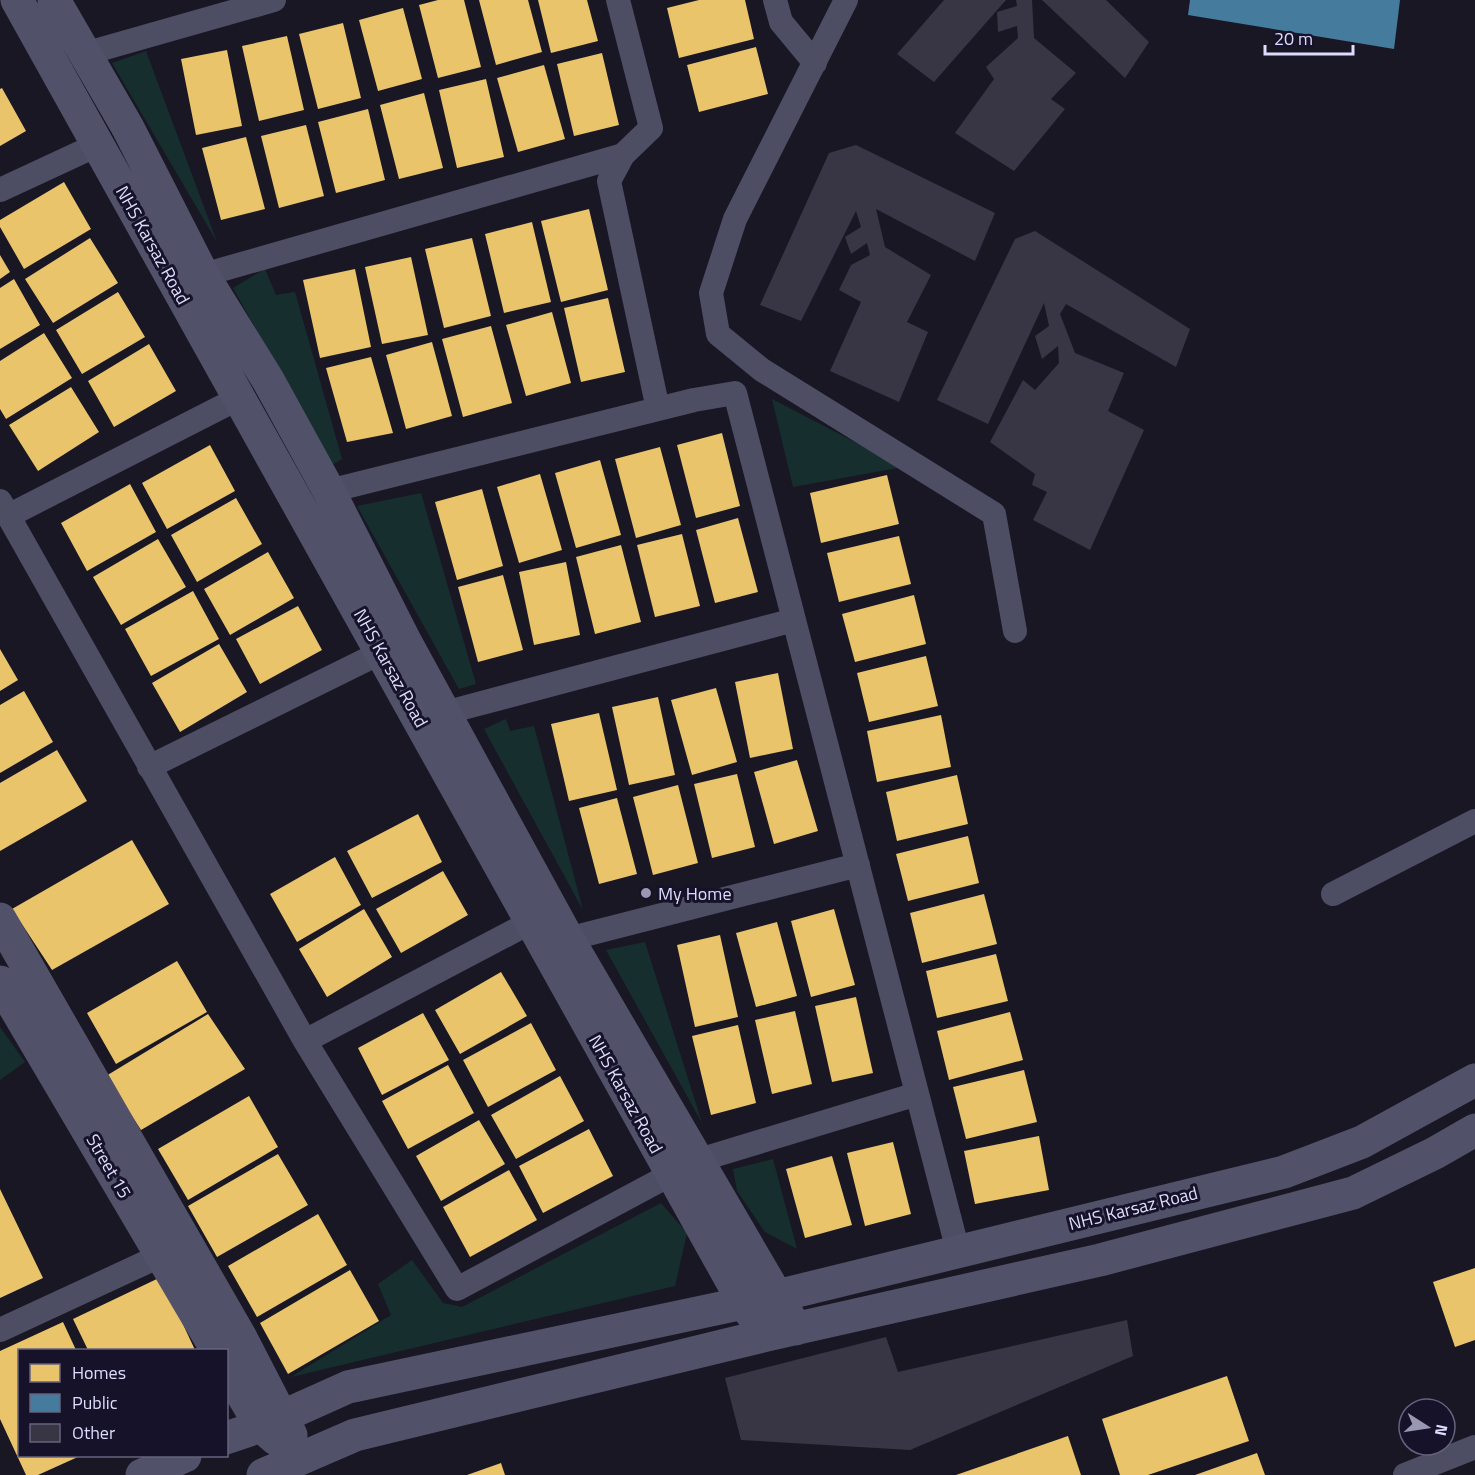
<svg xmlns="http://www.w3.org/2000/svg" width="1475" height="1475" font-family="'Titillium Web',sans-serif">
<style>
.green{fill:#162f2e}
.homes{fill:#e9c46a}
.public{fill:#457b9d}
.building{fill:#383645}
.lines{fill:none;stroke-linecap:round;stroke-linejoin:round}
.street{stroke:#4d4d64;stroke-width:24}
.secondary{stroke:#51526a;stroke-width:33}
.poi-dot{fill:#9997b1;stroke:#151229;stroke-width:2}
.labels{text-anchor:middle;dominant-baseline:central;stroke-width:6;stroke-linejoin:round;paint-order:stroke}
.street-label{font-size:18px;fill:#dedcfd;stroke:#151229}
.poi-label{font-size:18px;fill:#dedcfd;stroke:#151229;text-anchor:start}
</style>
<rect width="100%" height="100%" fill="#191724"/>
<path class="green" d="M146 51 217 242 112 63Z
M265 269 276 295 295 292 342 459 332 465 233 288Z
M772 399 903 467 793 487Z
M421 493 476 684 459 689 357 506Z
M506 719 510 731 534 726 583 910 484 729Z
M645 942 702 1123 606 950Z
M0 1027 25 1062 0 1080Z
M773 1159 797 1249 765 1232 737 1191 733 1169Z
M661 1203 687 1233 675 1286 291 1377 391 1315 378 1284 412 1260 443 1303 462 1307Z"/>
<path class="homes" d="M438 0H464L481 67 438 78 419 5Z
M479 0H528L542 52 496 65Z
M538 0H587L598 41 551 53Z
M699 0H745L754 39 679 58 667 8Z
M403 8 422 79 378 91 359 20Z
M343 23 361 98 318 109 299 34Z
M287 36 304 110 259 121 242 46Z
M756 47 768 94 699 112 687 65Z
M227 50 242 126 196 135 181 59Z
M602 53 619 125 574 136 557 64Z
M544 65 565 139 518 152 497 78Z
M486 79 504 157 457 168 439 90Z
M2 88 26 131 0 146V89Z
M424 93 443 168 399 179 380 105Z
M368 109 385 180 336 193 318 122Z
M306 125 324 196 279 208 261 136Z
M246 137 265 209 221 220 202 148Z
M64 182 91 229 24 269 0 227V220Z
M589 209 608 290 561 302 541 221Z
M532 222 551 302 504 313 485 234Z
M90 238 118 283 53 323 25 279Z
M472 238 491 316 444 328 425 249Z
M0 255 10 272 0 279Z
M411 257 428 335 382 344 365 267Z
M355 269 371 347 320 358 303 280Z
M14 279 40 325 0 349V288Z
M118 292 145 337 82 374 56 330Z
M608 298 625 372 581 382 564 308Z
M552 312 571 383 526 396 506 325Z
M491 326 512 403 463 417 442 339Z
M44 333 72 378 6 419 0 409V361Z
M432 342 452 416 406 429 386 355Z
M149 344 176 391 114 427 88 381Z
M371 357 393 433 347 442 326 368Z
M71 387 99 432 38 471 9 425Z
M722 433 740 506 696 518 677 445Z
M210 445 235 491 167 529 142 483Z
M660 447 681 525 636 538 615 459Z
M600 460 621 535 576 548 555 473Z
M540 474 562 550 519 563 497 487Z
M887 475 899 524 821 543 810 493Z
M130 484 156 532 87 571 61 523Z
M482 489 503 566 457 580 435 502Z
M236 498 262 544 197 582 171 535Z
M738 518 758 592 715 603 696 530Z
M682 534 700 606 655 617 637 545Z
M899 536 911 584 839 602 827 553Z
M158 539 186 587 121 625 93 577Z
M621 545 641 622 595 634 576 557Z
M268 552 294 598 230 635 204 589Z
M566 562 580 635 534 645 519 572Z
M503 575 523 650 478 662 458 587Z
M193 591 219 639 151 676 125 629Z
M914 595 926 644 855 662 842 614Z
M298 606 322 650 260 684 236 639Z
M219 644 247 692 180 732 152 683Z
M0 649 18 680 0 691Z
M926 656 938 706 869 722 857 673Z
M778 673 793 749 750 758 735 682Z
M716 688 737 762 692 775 671 700Z
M24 691 53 742 0 773V705Z
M658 697 675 775 629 785 612 707Z
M599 713 617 790 569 801 551 724Z
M941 715 951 767 877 782 867 731Z
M57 750 87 801 0 851V783Z
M797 760 818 831 774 844 754 772Z
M737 774 755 847 712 858 694 784Z
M957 775 968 824 897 841 886 792Z
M678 785 698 863 653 875 633 797Z
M617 798 637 874 599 884 579 808Z
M418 814 442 862 372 898 347 851Z
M968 836 979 883 908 901 896 854Z
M132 840 169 904 52 970 12 909Z
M335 857 361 905 297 942 270 894Z
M443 871 468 915 401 953 376 909Z
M984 894 997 944 922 963 910 913Z
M364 909 392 957 327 997 299 949Z
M834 909 855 985 811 997 791 921Z
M777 922 797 996 756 1007 736 933Z
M720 935 738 1017 695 1027 677 945Z
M996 954 1008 1001 937 1018 926 971Z
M177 961 207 1012 116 1064 87 1013Z
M501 972 527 1016 460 1054 435 1010Z
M856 997 873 1073 832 1082 815 1006Z
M795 1011 812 1084 772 1094 755 1020Z
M1010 1012 1023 1060 949 1080 937 1031Z
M423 1013 449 1060 382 1095 358 1048Z
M208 1014 245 1069 141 1130 106 1076Z
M531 1023 556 1070 488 1107 463 1060Z
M738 1025 756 1103 711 1115 692 1036Z
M448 1065 474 1113 408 1149 382 1101Z
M1024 1070 1037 1122 966 1139 953 1087Z
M560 1076 584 1121 516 1159 491 1115Z
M249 1096 278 1147 188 1200 158 1149Z
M479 1120 505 1164 441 1201 416 1156Z
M589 1129 613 1176 543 1213 519 1166Z
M1039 1136 1049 1190 975 1204 964 1151Z
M893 1142 911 1214 865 1226 847 1153Z
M278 1154 308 1205 217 1257 188 1206Z
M832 1156 852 1225 805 1238 786 1169Z
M509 1170 537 1220 470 1257 443 1207Z
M0 1189 43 1278 0 1298Z
M318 1214 347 1265 257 1317 228 1266Z
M1475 1268V1340L1455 1347 1433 1282Z
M350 1270 379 1321 288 1374 260 1323Z
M161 1277 195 1350H88L73 1319Z
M63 1322 76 1350H20V1456H80L38 1475H26L0 1419V1351Z
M1227 1376 1249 1441 1148 1475H1120L1102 1419Z
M1068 1436 1081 1475H956Z
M1257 1453 1265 1475H1195Z
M501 1463 505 1475H467Z"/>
<path class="public" d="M1190 0H1400L1394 49 1188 15Z"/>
<path class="building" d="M944 0H1006L934 82 897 54Z
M1016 0H1032L1034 38 1076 73 1051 99 1065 109 1014 171 955 133 994 79 986 67 1018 38 1017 26 998 32 997 12 1017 6Z
M1042 0H1106L1149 42 1125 78Z
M856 145 995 213 975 261 876 209 885 247 931 275 907 322 928 332 899 402 830 371 861 302 839 290 851 265 870 255 867 243 851 254 845 237 861 227 856 211 801 321 760 305 829 153Z
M1035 231 1190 329 1176 367 1066 304 1060 314 1075 353 1124 373 1108 411 1144 430 1090 550 1033 520 1047 492 1032 485 1035 474 990 442 1023 380 1035 390 1059 363 1058 346 1042 359 1035 336 1049 326 1044 303 988 424 937 400 1015 239Z
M1127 1320 1133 1356 910 1450 741 1440 725 1378 886 1337 898 1372Z"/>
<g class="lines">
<path class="street" d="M618 0 651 128 623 155 609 181 658 409
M775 0 781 22 815 63
M846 0 735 219 711 293 718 334 762 370 994 514 1015 631
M84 54 274 0
M0 190 97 145
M203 275 623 155
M329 491 694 400 735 393 958 1251
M0 501 305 1041 531 922
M8 516 239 398
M444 713 794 620
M149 767 394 646
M1333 894 1475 821
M568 939 858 865
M305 1041 457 1289 696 1161 917 1094
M0 1330 162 1255
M1405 1475 1475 1447"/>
<path class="secondary" d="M17 0 744 1303 767 1335
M54 0 128 128 203 275 268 380 329 491 405 641 568 939 796 1329
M0 919 241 1338 291 1435
M0 982 217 1350
M226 1367 261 1426 276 1439
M226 1438 261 1426 348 1387 777 1296 1284 1172 1362 1142 1475 1080
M142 1475 185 1456
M263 1475 355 1435 767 1335 1100 1260 1353 1193 1435 1153 1475 1130"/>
</g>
<circle class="poi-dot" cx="646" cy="893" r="6"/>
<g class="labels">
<g class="street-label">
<text transform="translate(153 245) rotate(61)">NHS Karsaz Road</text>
<text transform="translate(391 668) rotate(61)">NHS Karsaz Road</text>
<text transform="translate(626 1094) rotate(61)">NHS Karsaz Road</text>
<text transform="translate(109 1166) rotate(60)">Street 15</text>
<text transform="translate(1133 1208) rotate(-14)">NHS Karsaz Road</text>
</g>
<g class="poi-label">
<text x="658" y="893">My Home</text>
</g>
</g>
<rect x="18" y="1349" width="210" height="108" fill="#151229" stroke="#65637e" stroke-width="1.5"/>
<rect x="30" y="1364" width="30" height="18" fill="#e9c46a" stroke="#65637e" stroke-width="1.5"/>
<text x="72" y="1379" font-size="18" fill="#dedcfd">Homes</text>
<rect x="30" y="1394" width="30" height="18" fill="#457b9d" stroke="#65637e" stroke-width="1.5"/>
<text x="72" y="1409" font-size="18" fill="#dedcfd">Public</text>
<rect x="30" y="1424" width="30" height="18" fill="#383645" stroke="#65637e" stroke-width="1.5"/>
<text x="72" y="1439" font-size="18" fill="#dedcfd">Other</text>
<g transform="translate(1427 1427) rotate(102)"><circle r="28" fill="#151229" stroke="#65637e" stroke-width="1.5"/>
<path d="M0-4.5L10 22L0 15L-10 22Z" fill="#9997b1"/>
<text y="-9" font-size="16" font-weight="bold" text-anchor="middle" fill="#dedcfd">N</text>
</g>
<path d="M1265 45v9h88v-9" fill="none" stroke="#dedcfd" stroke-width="3"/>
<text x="1274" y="45" font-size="18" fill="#dedcfd" stroke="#151229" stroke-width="4.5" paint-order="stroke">20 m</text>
</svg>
